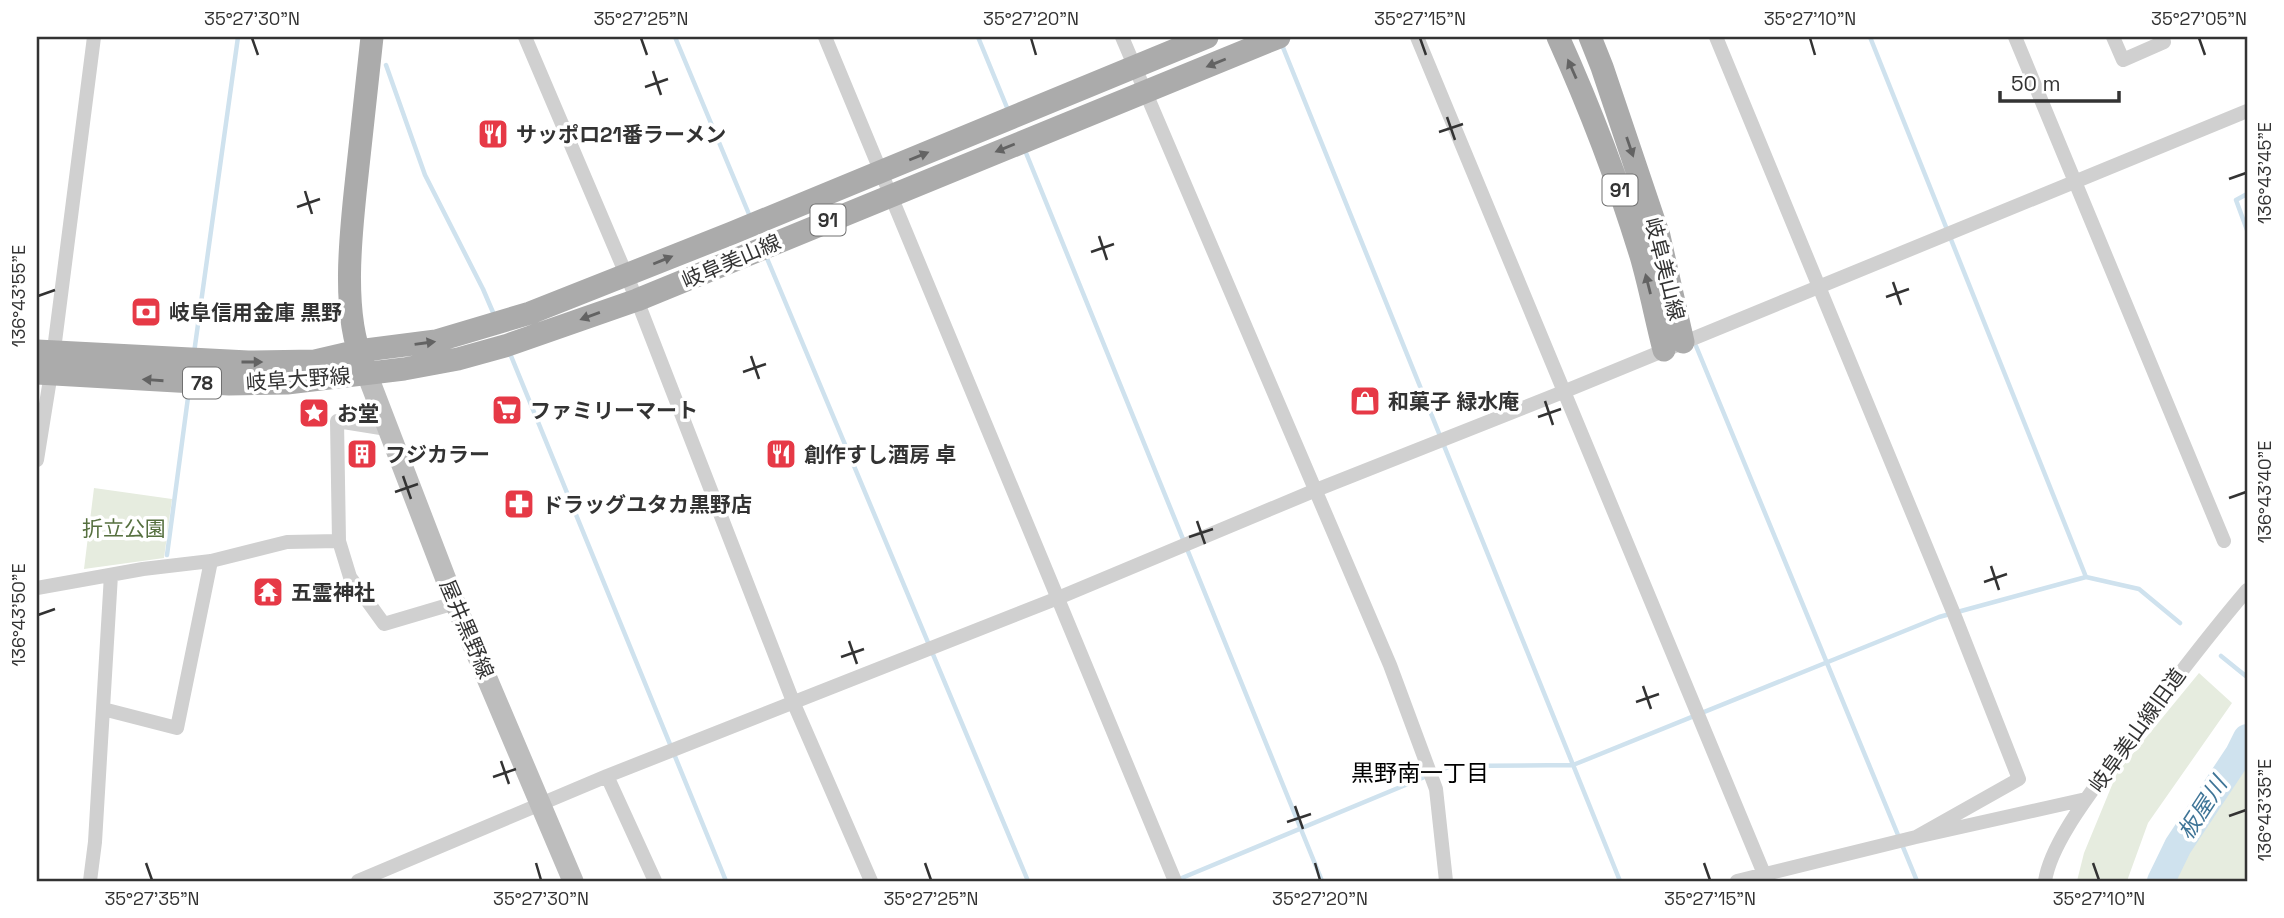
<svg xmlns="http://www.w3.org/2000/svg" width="2284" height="918" font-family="'Space Grotesk','Noto Sans JP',sans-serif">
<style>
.green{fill:#e6ecdf}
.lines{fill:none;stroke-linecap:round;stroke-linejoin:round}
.stream{stroke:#cfe2ee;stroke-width:4.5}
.river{stroke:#cfe2ee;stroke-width:28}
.street{stroke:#d0d0d0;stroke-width:14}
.secondary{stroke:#bdbdbd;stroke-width:21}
.primary{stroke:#ababab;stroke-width:23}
.oneway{fill:#636363}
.ticks{fill:none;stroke:#333;stroke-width:2.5}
.labels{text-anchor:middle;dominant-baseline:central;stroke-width:7;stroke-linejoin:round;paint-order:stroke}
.shield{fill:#fff;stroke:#707070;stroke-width:2}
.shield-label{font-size:19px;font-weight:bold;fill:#333}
.poi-label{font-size:21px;font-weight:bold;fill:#333;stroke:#fff;text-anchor:start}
.street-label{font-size:21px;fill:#333;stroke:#fff}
.park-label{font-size:21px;fill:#56703f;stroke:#fff}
.neighbourhood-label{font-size:23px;fill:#000;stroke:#fff}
.water-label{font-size:23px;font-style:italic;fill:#3f7597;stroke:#fff}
.neatline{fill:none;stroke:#333;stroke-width:2.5}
.ticks-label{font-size:18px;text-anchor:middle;fill:#333}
</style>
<rect width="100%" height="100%" fill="#fff"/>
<path class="green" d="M94 488 172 499 164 558 84 569Z
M2199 673 2232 703 2148 823 2127 881H2077L2084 853 2117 773Z
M2247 758V881H2174L2185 855Z"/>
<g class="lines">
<path class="stream" d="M675 37 751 219
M978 37 1008 110
M1870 37 2086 577
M1282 45 1620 881
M386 65 425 175 483 289 495 317
M1024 148 1322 881
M2247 194 2236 200 2247 230
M766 256 1028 881
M1696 346 1917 881
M509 351 726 881
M194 353 238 37
M167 555 189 390
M2221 656 2247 677
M1177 880 1451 766 1573 765 1939 617 2086 577 2139 589 2180 623"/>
<path class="river" d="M2161 881 2178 846 2239 754 2247 738"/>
<path class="street" d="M525 37 637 300 794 704 871 881
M825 37 1175 881
M1122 37 1390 665 1436 789 1446 881
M1417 37 1767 881
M1716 37 1956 619 2019 779 1916 837
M2015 37 2224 541
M2113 37 2123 60 2164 42
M37 460 51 373 94 37
M339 541 337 421 387 429
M37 588 143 569 211 561 287 542 339 541 350 577 384 624 455 603
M103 709 177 728 211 561
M607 776 655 881
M90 881 95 842 111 575
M358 881 607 776 1058 598 1316 490 1563 392 2247 111
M1737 881 1916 837 2086 799
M2045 881C2051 842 2093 790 2116 758 2159 700 2201 644 2247 590"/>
<path class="secondary" d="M367 374 455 603 573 881"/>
<path class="primary" d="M1558 37C1590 108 1618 181 1641 256 1650 287 1656 319 1664 350
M1590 37 1602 67 1659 236 1683 342
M37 351 248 362 315 361 358 351 436 341 530 313 732 233 1207 37
M363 363C340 310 352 223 358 166 363 123 367 80 372 37
M37 373 229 384 287 383 404 369 458 359 508 345 637 300 1279 37"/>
</g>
<defs><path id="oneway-solid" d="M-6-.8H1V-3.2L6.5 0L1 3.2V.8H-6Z" transform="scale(1.75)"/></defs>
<g class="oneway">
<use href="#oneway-solid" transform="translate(1216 63) rotate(158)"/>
<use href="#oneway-solid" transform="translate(1572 69) rotate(-114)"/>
<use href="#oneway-solid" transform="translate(1630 147) rotate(71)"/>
<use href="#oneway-solid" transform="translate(1005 148) rotate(158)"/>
<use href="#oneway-solid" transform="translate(919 156) rotate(-22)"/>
<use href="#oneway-solid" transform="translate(663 260) rotate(-22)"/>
<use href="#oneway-solid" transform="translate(1648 284) rotate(-104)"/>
<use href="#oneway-solid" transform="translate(590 316) rotate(160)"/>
<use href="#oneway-solid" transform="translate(425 343) rotate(-8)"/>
<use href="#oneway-solid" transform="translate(252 362)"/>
<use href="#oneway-solid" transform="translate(153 380) rotate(-176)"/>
</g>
<path class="ticks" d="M252 38 258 55M641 38 647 55M1031 38 1036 55M1420 38 1426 55M1810 38 1815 55M2199 38 2205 55M653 71 661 95M645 87 668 79M1447 117 1455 140M1439 132 1463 124M2229 179 2246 173M305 191 312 214M297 207 320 199M1099 236 1107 260M1091 252 1114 244M1893 282 1901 305M38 296 55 290M1886 297 1909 289M751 356 759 379M743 372 766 364M1545 401 1553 425M1538 417 1561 409M403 476 411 499M395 492 418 484M2229 498 2246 492M1197 521 1205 544M1189 537 1213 529M1991 566 1999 590M1984 582 2007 574M38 615 55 609M849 641 857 664M841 657 864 649M1643 686 1651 709M1636 702 1659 694M501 761 509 784M493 777 516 769M1295 806 1303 829M2229 816 2246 810M1287 822 1311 814M146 863 152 880M536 863 541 880M925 863 931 880M1315 863 1320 880M1704 863 1710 880M2093 863 2099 880"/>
<defs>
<g id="restaurant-square" transform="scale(1.575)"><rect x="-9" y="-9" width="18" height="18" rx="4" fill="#e63946" stroke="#fff"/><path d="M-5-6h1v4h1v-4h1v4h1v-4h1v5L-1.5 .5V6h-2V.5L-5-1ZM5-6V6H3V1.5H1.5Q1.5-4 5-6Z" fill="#fff"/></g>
<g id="bank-square" transform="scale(1.575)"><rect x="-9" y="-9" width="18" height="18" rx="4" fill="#e63946" stroke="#fff"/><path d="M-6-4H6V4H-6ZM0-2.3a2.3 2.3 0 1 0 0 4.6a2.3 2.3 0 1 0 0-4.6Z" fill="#fff"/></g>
<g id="shop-square" transform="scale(1.575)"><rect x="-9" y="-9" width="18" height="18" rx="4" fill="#e63946" stroke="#fff"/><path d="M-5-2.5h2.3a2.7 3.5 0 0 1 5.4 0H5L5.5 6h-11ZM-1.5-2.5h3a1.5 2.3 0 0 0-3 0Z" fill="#fff"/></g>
<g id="supermarket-square" transform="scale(1.575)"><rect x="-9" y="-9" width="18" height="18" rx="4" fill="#e63946" stroke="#fff"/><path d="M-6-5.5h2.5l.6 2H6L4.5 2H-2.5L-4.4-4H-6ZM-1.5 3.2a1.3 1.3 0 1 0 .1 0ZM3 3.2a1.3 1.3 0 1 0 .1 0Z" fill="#fff"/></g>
<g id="sight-square" transform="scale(1.575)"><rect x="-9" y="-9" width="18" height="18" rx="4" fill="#e63946" stroke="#fff"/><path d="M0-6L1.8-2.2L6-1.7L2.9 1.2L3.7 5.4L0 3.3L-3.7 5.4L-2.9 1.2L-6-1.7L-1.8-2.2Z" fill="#fff"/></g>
<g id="building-square" transform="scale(1.575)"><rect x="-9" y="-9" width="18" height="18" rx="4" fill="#e63946" stroke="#fff"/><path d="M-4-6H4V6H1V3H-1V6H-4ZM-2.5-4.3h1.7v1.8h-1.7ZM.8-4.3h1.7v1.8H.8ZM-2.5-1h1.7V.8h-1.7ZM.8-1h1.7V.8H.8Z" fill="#fff"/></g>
<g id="pharmacy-square" transform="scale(1.575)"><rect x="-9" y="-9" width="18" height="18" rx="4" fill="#e63946" stroke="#fff"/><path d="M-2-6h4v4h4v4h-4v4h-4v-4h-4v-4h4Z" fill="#fff"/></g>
<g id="temple-square" transform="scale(1.575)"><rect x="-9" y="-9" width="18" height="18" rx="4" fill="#e63946" stroke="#fff"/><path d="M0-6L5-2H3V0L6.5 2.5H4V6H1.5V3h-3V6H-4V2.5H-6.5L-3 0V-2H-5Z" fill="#fff"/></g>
</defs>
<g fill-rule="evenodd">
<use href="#restaurant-square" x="493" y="134"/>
<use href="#bank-square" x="146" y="312"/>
<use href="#shop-square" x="1365" y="401"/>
<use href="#supermarket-square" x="507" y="410"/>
<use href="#sight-square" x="314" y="413"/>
<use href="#building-square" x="362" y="454"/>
<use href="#restaurant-square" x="781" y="454"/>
<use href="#pharmacy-square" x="519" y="504"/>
<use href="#temple-square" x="268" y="592"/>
</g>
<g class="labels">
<g class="shield">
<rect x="1602.5" y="174.5" width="35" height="31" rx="5"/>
<rect x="810.5" y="204.5" width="35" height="31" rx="5"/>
<rect x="183" y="367.5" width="38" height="31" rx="5"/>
</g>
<g class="shield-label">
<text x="1620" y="190">91</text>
<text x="828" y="220">91</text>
<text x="202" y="383">78</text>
</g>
<g class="poi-label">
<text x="516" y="134">サッポロ21番ラーメン</text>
<text x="169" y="312">岐阜信用金庫 黒野</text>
<text x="1388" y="401">和菓子 緑水庵</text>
<text x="530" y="410">ファミリーマート</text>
<text x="337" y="413">お堂</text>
<text x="385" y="454">フジカラー</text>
<text x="804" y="454">創作すし酒房 卓</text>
<text x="542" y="504">ドラッグユタカ黒野店</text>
<text x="291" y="592">五霊神社</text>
</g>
<g class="street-label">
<text transform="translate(731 261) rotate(-23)">岐阜美山線</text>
<text transform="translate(1665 269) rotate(76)">岐阜美山線</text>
<text transform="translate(298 379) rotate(-4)">岐阜大野線</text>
<text transform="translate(467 629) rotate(67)">屋井黒野線</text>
<text transform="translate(2137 730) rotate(-54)">岐阜美山線旧道</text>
</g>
<g class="park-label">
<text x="124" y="528">折立公園</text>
</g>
<g class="neighbourhood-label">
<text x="1420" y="773">黒野南一丁目</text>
</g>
<g class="water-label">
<text transform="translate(2202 808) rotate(-57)">板屋川</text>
</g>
</g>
<rect width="2284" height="918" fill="none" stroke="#ffffff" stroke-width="77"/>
<path d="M2000 91v10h119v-10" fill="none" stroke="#333333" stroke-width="3.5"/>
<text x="2011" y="91" font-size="21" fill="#333333" stroke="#ffffff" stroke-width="5" paint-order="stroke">50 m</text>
<rect x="38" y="38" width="2208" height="842" class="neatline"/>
<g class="ticks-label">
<text x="252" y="25">35°27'30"N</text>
<text x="641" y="25">35°27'25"N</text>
<text x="1031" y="25">35°27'20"N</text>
<text x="1420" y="25">35°27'15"N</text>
<text x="1810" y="25">35°27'10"N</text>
<text x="2199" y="25">35°27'05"N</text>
<text transform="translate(2265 173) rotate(-90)" y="6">136°43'45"E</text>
<text transform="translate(19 296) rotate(-90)" y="6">136°43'55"E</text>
<text transform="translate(2265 492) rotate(-90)" y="6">136°43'40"E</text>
<text transform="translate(19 615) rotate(-90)" y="6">136°43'50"E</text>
<text transform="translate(2265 810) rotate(-90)" y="6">136°43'35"E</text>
<text x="152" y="905">35°27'35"N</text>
<text x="541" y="905">35°27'30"N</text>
<text x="931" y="905">35°27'25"N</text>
<text x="1320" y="905">35°27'20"N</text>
<text x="1710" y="905">35°27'15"N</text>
<text x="2099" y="905">35°27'10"N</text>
</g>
</svg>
